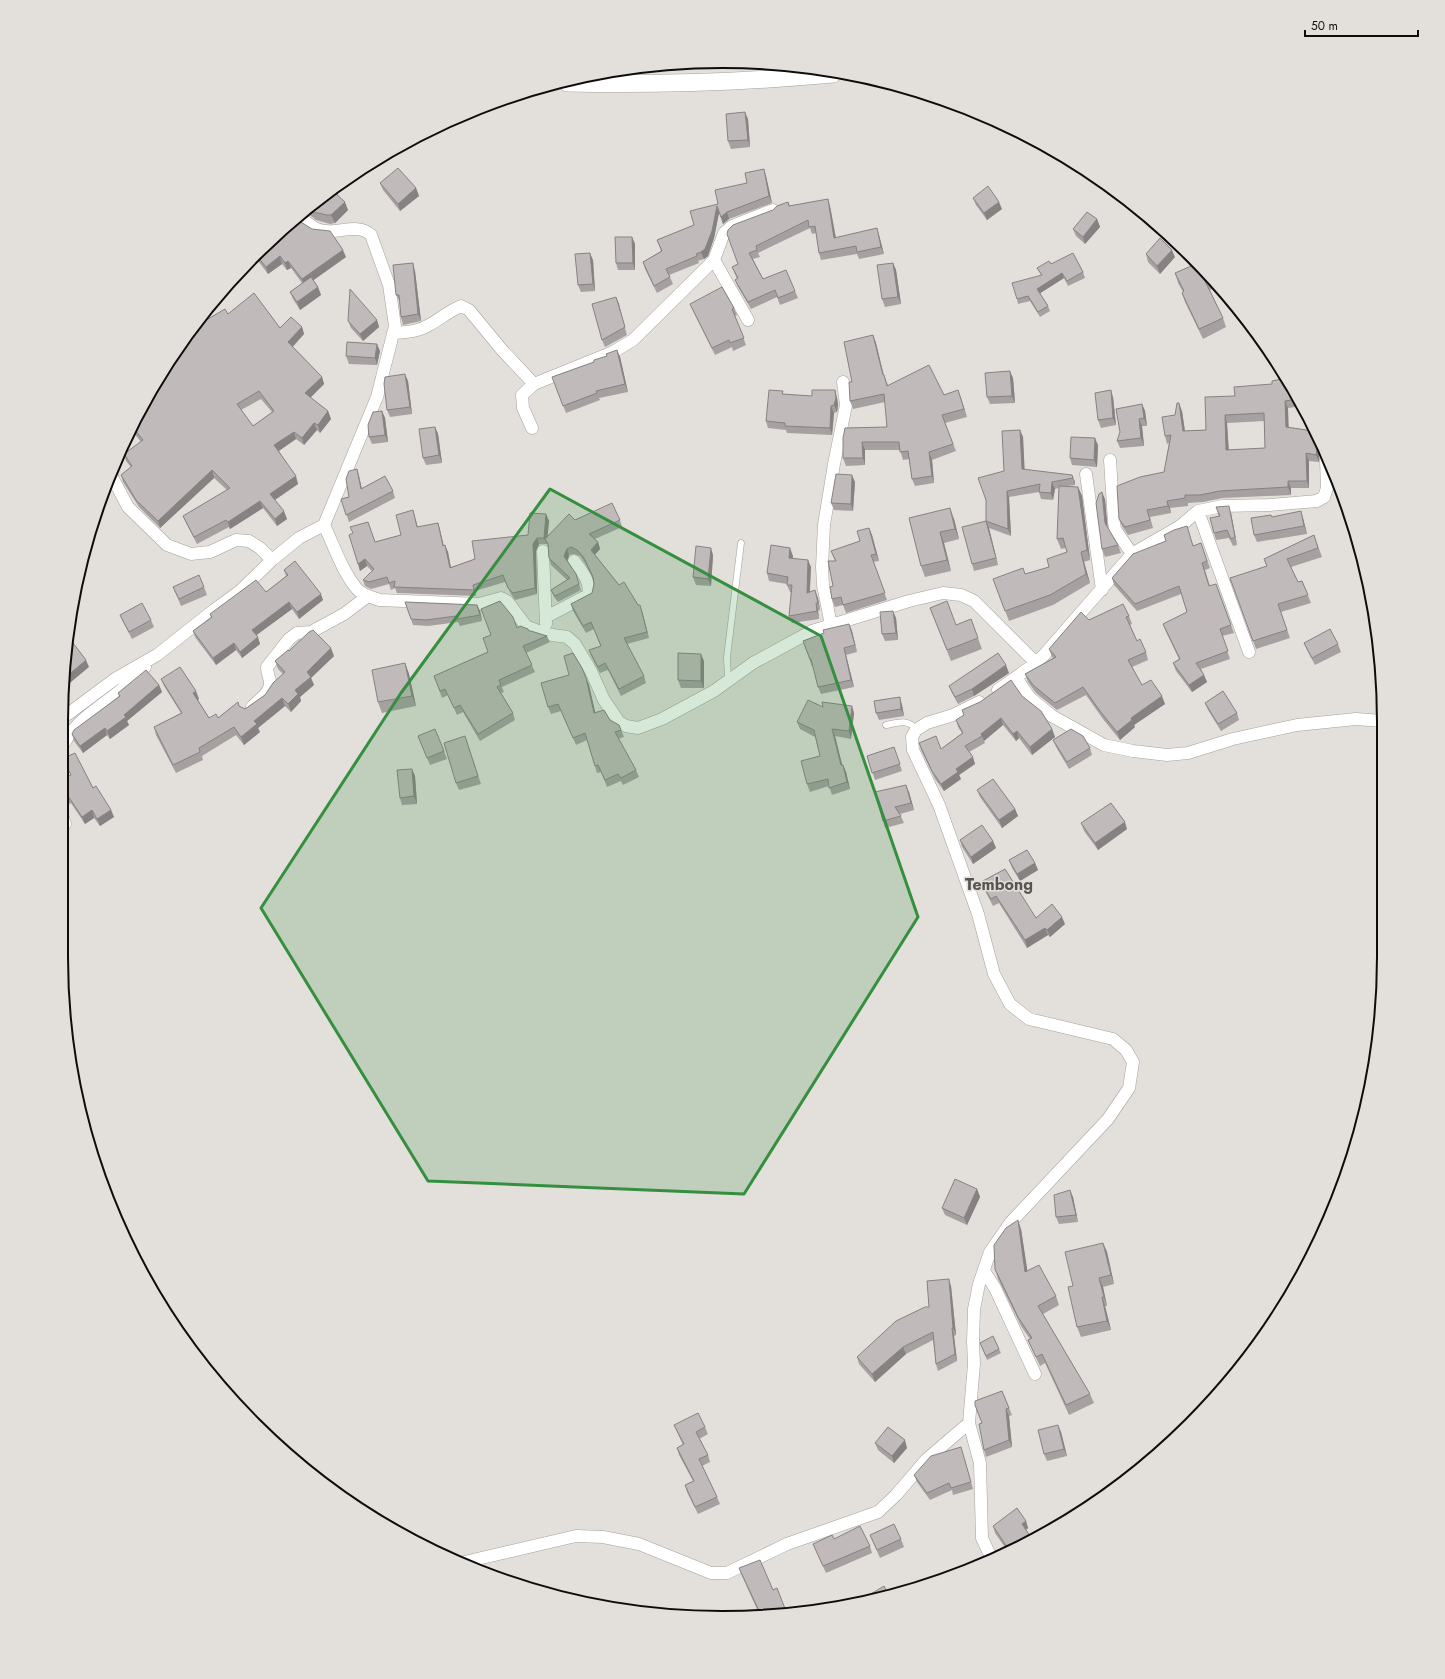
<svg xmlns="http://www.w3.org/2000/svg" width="1445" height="1679" font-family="Jost,sans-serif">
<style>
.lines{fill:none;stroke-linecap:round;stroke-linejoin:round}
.lane-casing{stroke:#a5a19c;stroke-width:7}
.street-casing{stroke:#a5a19c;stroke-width:13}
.secondary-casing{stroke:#a5a19c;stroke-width:18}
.lane{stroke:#fff;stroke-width:6}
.street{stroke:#fff;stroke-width:12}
.secondary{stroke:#fff;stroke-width:17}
.wall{fill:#a6a0a0;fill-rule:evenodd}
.shaded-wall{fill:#878282}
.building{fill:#c1baba;stroke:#878282;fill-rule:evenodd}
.marked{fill:#348f3f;fill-opacity:0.2;stroke:#348f3f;stroke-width:3;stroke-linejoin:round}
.labels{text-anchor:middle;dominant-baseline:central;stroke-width:3;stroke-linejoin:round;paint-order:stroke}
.quarter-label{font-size:16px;font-weight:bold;fill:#585451;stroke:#e3dfda}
.rim{fill:none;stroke:#0f0d0c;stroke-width:2}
</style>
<rect width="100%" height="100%" fill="#e3dfda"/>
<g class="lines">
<g class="lane-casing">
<path id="lane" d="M728 681 727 657 741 543
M886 725C897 723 909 718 916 730"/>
</g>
<g class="street-casing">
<path id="street" d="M714 260 748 320
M393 333C405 332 418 332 429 325 440 319 449 311 461 306L469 310 502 350 534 384 613 352 633 340 714 260 724 233 732 226 773 210
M532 428 523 408 522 395 534 384
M1110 460 1114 522 1115 529 1132 554
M1086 474 1102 590
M111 475 128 507 167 545 191 554 210 552 236 540 249 541 260 548 272 560
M1198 511 1249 652
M324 525C334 546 342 571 357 589 362 595 372 597 379 600L479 604 501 598 507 601 526 626 546 634 567 637 575 644 591 671 604 700 619 722 626 726 638 728 662 719 714 691 753 663 812 631 909 601 943 593 961 595 974 601 1036 663
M543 551 546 624
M546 617 588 595C591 581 582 572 574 561
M831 625 823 585 822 567 824 525 834 464 846 405 843 382
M1016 678 1030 698 1052 716 1104 745 1133 751 1167 755 1188 753 1233 739 1297 725 1356 719 1383 721
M998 690 1036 663 1044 655 1132 554 1179 527 1198 511 1223 506 1269 505 1317 501 1324 497 1327 488 1326 459
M252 707C258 700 271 693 270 682 269 676 267 673 267 667L289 639 297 633 311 632 344 614 368 596
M65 715 68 714 115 679 157 655 214 610 240 591 272 560 299 538 324 525 377 397 395 326 389 285 371 235C356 221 334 237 317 229 310 226 304 220 299 216
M65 742C78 717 106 704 127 685 133 680 138 673 145 667
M63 818 65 824
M984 1271 995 1288 1035 1374
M969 1423 980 1463 982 1538 988 1551 992 1557
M460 1563 576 1536 603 1537 639 1544 711 1573H727L787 1544 878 1512 896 1495 927 1459 969 1423 974 1364 973 1342 974 1309 979 1284 990 1252 1011 1222 1108 1119 1129 1088 1133 1062 1126 1050 1113 1039 1029 1019 1010 1004 994 974 978 914 939 805 913 750 912 737 916 730 927 723 953 715 979 702"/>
</g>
<g class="secondary-casing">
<path id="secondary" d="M567 83C655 85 745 82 833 74"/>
</g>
<use href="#lane" class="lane"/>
<use href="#street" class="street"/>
<use href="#secondary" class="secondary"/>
</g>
<path class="wall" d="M748 119 750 147 731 149 728 141Z
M766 176 772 203 729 219 723 224 719 213 714 238 708 256 704 259 698 261 699 263 669 275 673 284 657 293 645 269 643 262 661 251 657 240 694 225 718 204 747 183Z
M380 183 416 188 419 196 400 211 383 190Z
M338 188V195L348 210 335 223 330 224 316 220 310 215 308 210Z
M973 198 1002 209 987 220 976 205Z
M788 202 790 206H830L836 238 879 235 884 254 859 259 857 254 821 260 819 253 816 233 812 234 810 228 758 253 760 257 753 259 763 279 795 291 798 298 780 305 777 297 751 309 738 287 735 280 737 279 732 267 738 264 773 210Z
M1097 219 1100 227 1085 244 1076 236 1073 229Z
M632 237 635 244V270H618L616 263Z
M273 239 346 257 313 280 318 287 321 295 300 310 293 299 290 292 302 283 291 268 287 270 282 264 268 274 259 262 257 257Z
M1146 254 1175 257 1160 274 1148 262Z
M593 260 595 291 581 292 578 285Z
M893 263 896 270 901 304 885 307 882 299Z
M1051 264 1083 272 1085 278 1068 286 1064 278 1040 293 1048 306 1050 311 1040 317 1030 301 1018 304 1017 299 1041 275 1037 268Z
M415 271 421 321 403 325 401 317 400 302 396 295Z
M1175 273 1208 275 1213 289 1209 290 1223 318 1226 327 1203 339 1185 302 1182 293 1183 292 1178 283Z
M616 297 627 335 605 347 602 340Z
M690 304 734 308 737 315 735 316 746 345 733 351 732 347 715 355 693 311Z
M228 314 280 328 302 327 304 334 293 347 322 377 324 384 310 398 328 411 331 419 320 433 317 430 304 445 296 439 279 451 298 484 275 500 287 519 277 526 263 508 230 529 229 527 197 544 186 523 183 516 227 490 214 478 160 528 139 507 123 482 121 475 131 467 126 461 124 454 141 442 130 428 198 320 208 319ZM261 399 272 412 253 426 241 410Z
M377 320 379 327 363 341 351 328 348 321Z
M873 335 876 343 884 375 888 385 944 395 958 390 967 417 945 423 956 451 932 460 934 483 915 486 912 479 909 459 903 460 900 450H865V465L846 466 843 458V438L887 427 885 402 853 409 850 401 852 382Z
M617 350 620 357 628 392 599 398 600 400 566 413 552 377 594 362 607 356Z
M380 351 377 365 349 364 346 356Z
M1013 378 1015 403 990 404 987 397Z
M408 381 412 414 390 417 387 410Z
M1295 392 1302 406 1288 408V427L1313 431 1323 453 1319 455V462L1309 461V488H1291V495L1223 498 1203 502 1188 503V506L1170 508 1171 513 1150 517 1153 528 1128 535 1122 526 1119 519 1164 472 1169 443 1167 444 1165 436 1175 415 1182 411 1185 431 1206 430 1235 396ZM1264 421 1265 448 1229 450 1227 423Z
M784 394 837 398 838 405 837 412 834 413 832 435 787 433 786 430 768 428 766 421Z
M1113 397 1116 425 1101 428 1098 420Z
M1142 404 1145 411 1147 426H1142L1144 446 1120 448 1117 441Z
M382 411 385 418 388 442 372 444 369 437Z
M435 427 438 434 442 463 426 465 423 458Z
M1020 430 1023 437 1024 470 1072 475 1075 482V485L1067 486 1078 487 1082 496 1090 560 1084 562 1090 583 1053 605 1009 621 993 579 1025 574 1049 567 1067 552 1066 548 1061 549 1057 539 1059 488 1055 489 1053 500 1041 499 1039 492 1009 497 1011 536 989 528 998 565 974 571 972 564 986 521 1004 471Z
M1098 445 1097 467 1072 465 1070 458Z
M357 469 359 476 362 488 393 491 395 498 349 522 341 499 349 497Z
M1332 473 1338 485H1335L1333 478Z
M855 482 853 511 834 510 831 503Z
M1105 499 1107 527 1118 545 1121 553 1105 557 1102 549Z
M1216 507 1231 513 1237 545 1233 546 1229 538 1216 540 1214 533 1219 517Z
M413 510 418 527 438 523 440 530 444 546 448 552 451 567 475 559 528 535 546 514 549 521 547 536 575 520H620L622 527 595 539 598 542 600 549 595 555 619 585 638 605 642 611 649 638 627 644 644 676 646 683 621 696 608 670 600 673 591 656 589 650 601 647 594 629 586 633 573 611 571 604 592 593 594 584 593 579 586 565 580 556 574 554 569 555 567 560 576 574 581 590 558 602 554 597 551 590 567 580 551 565 549 558 548 546 547 543V544H539L536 551 537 594 515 600 511 594 505 582 475 591 476 596 397 593 395 588 391 590 389 584 371 589 365 586 363 580 372 571 367 566 360 571 353 533 375 542 401 535Z
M1272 517 1303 518 1307 534 1257 542 1254 535Z
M909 518 954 519 959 539 944 543 951 571 925 577 921 566Z
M869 528 872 535 879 561 873 562 887 600 846 613 843 605 835 607 832 599 835 561 831 551 860 541Z
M1189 533 1193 546 1201 543 1210 568 1205 570 1210 586 1216 584 1234 633 1222 636 1230 659 1201 669 1207 682 1192 692 1176 671 1173 663 1179 659 1166 632 1163 624 1187 612 1181 594 1137 611 1114 585 1112 578Z
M1314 535 1322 557 1291 567 1298 582 1302 581 1311 603 1281 612 1290 638 1256 649 1230 578 1267 567 1264 559Z
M713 555 711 586 696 585 693 577Z
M793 556V559L811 567 810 592 818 598 820 610 818 611 819 619 792 623 789 616 791 592H790L787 585V584L769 581 767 573Z
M284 570 323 600 299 619 292 609 256 635 260 644 242 658 236 650 216 665 195 637 193 631 211 617 210 614 266 592 286 576Z
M173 587H204L207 595 181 606Z
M405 602 477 605 480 611 482 621 460 626 458 622 428 626 413 625Z
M930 608 956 625 971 619 982 649 951 661Z
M120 615 151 620 154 627 132 639 123 622Z
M1129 616 1132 624 1130 625 1137 641 1146 652 1148 660 1132 667 1142 685 1165 704 1134 725 1135 727 1120 740 1103 719 1086 695 1057 710 1036 693 1028 682 1025 674 1053 658 1052 657 1049 649 1089 620Z
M896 618 898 640 885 641 882 634Z
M849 624 852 631 857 652 846 655 854 687 821 694 818 687 813 666 812 667 803 641Z
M517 628 529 631 547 636 550 642 526 653 535 672 502 687 504 692 501 693 513 713 515 720 480 741 463 712 457 715 448 695 442 698 434 676 488 652Z
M1304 643 1338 644 1341 652 1315 665 1307 650Z
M289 651 334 656 311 678 314 685 300 697 301 701 291 712 285 706 258 728 260 732 244 745 236 735 202 756 203 760 176 773 156 735 154 727 181 713 164 686 161 679 199 699 198 700 209 718H218L239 706 245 709 265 695 283 674 278 669 275 661Z
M704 661V688H681L678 680Z
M405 663 409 674 416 706 382 713 378 702Z
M1009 673 974 696 958 704 952 693 949 686Z
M586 678 589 685 595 713 610 720 619 725 624 737 618 739 636 770 639 777 623 785 621 781 607 787 601 772 597 773 587 740 576 745 561 711 551 714 548 707Z
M159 685 162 692 127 721 129 725 110 739 107 735 83 753 74 741 72 734 119 696 118 693Z
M1022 696 1052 729 1055 737 1032 755 1019 738 1016 741 1003 725 984 741 985 743 969 752 975 764 959 775 961 779 944 791 935 779 921 750 919 743 941 749 962 733 958 727 956 720 964 715 962 710Z
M1205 703 1237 713 1239 720 1221 731 1208 710Z
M902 705 904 716 879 720 876 713Z
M823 707 854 713 851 739 835 736 842 765H843L846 772 850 789 832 795 829 786 810 792 807 784 820 756 815 737 800 729 797 722Z
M418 736 444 751 447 759 430 765Z
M465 736 481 784 459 790 456 783Z
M1053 740 1090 748 1092 755 1069 769 1056 747Z
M894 747 902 771 875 780 867 756Z
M64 758 93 788 111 810 114 817 100 826 94 818 85 824 71 803 67 805 64 798V778L71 775 64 762Z
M412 769 415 776 417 804 402 805 400 798Z
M977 790 1015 809 1018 816 1002 828 980 797Z
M909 792 914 810 900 814 904 823 885 828 883 821Z
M1081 823 1127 829 1098 850 1084 831Z
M960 840 993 841 996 848 973 864 962 847Z
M1009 860 1035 863 1038 870 1020 881 1012 868Z
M981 882 1036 918 1065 924 1050 937 1048 935 1027 948 999 903 993 906 984 889Z
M977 1189 980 1197 967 1225 945 1215 942 1208Z
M1073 1197 1078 1222 1059 1224 1056 1217Z
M1021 1229 1027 1271 1056 1296 1059 1305 1043 1314 1090 1394 1094 1403 1069 1415 1045 1363 1040 1366 1032 1349 1028 1340 1030 1339 1021 1326 998 1279 995 1269Z
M1103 1243 1107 1252 1114 1284 1103 1287 1107 1306H1105L1111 1330 1081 1337 1077 1327 1073 1286Z
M951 1286 956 1335 954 1336 957 1361 938 1371 936 1364 933 1340 906 1354 875 1382 859 1364 857 1357 929 1307Z
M980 1343 999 1349 1001 1353 987 1360Z
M1002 1391 1012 1415 1009 1416 1012 1447 986 1457 984 1450Z
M674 1425 705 1427 708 1434 699 1439 708 1455 710 1462 702 1466 717 1497 720 1504 698 1514 687 1492 685 1485 693 1481 679 1455 677 1448 683 1445 677 1432Z
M1061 1432 1067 1456 1047 1461 1044 1454Z
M875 1443 907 1448 894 1463 878 1450Z
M963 1454 973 1489 953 1495 952 1490 930 1500 917 1482 914 1475Z
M1026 1521 1028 1528 1026 1530 1032 1539 1007 1550 995 1533 993 1526Z
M870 1535 901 1539 904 1547 880 1558Z
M834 1539 870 1546 872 1553 826 1573 816 1551 813 1544Z
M739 1568 773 1590 777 1588 787 1614 760 1616 742 1576Z"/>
<path class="shaded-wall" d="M745 112 748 119 750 147 748 140Z
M764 169 766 176 772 203 769 196Z
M338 188 337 200 334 191Z
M416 188 419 196 400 211 398 204Z
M828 199 830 206 837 245 834 238Z
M345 202 348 210 335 223 331 215Z
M999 202 1002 209 987 220 984 213Z
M717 206 719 213 714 238 708 256 704 259 701 252Z
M727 212 729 219 723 224 721 217Z
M1097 219 1100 227 1085 244 1083 237Z
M877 228 879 235 884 254 881 247Z
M632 237 635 244V270L633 263Z
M343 250 346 257 304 287 302 279Z
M1172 250 1175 257 1160 274 1157 266Z
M590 253 593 260 595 291 593 284Z
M280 256 282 264 268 274 266 267Z
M288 261 291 268 287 270 285 263Z
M413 263 415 271 421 321 418 314Z
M893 263 896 270 901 304 898 297Z
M1062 273 1064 278 1039 294 1037 289Z
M318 287 321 295 300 310 297 302Z
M616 297 619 304 627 335 625 327Z
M377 320 379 327 363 341 360 334Z
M302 327 304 334 290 349 288 342Z
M873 335 876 343 885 383Z
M377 344 380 351 377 365 375 358Z
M617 350 620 357 628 392 625 384Z
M1010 371 1013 378 1015 403 1012 396Z
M405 374 408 381 412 414 410 407Z
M322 377 324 384 307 401 305 393Z
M835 390 837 398 838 405 837 412 834 405Z
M958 390 961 398 967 417 964 409Z
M1111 390 1113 397 1116 425 1113 418Z
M1285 401 1288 408 1289 434 1286 427Z
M1179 403 1182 411 1186 439 1183 431Z
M1142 404 1145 411 1147 426 1144 418Z
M831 406 834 413 832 435 830 428Z
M328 411 331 419 320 433 318 425Z
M382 411 385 418 388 442 385 435Z
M1225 415 1227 423 1229 457 1226 450Z
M1139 419 1142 426 1144 446 1141 438Z
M314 423 317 430 304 445 302 438Z
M435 427 438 434 442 463 439 455Z
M1020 430 1023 437 1025 476 1022 469Z
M294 432 296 439 277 452 274 445Z
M1095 438 1098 445 1097 467 1094 460Z
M862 442 865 450V465L863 458Z
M1320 446 1323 453 1319 455V462L1316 455 1317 448Z
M929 452 932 460 934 483 932 476Z
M1306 453 1309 461V488L1307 481Z
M357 469 359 476 363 496 361 489Z
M212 470 214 478 160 528 158 521Z
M852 475 855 482 853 511 851 504Z
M1072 475 1075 482V485L1073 478Z
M296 476 298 484 273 501 270 494Z
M1288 481 1291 488V495L1288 487Z
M1052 482 1055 489 1053 500 1051 493Z
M1078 487 1082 496 1090 560 1087 550Z
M1007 491 1009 497 1011 536 1008 529Z
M1102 492 1105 499 1108 530 1105 523Z
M260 501 263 508 230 529 228 522Z
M1167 501 1170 508 1171 513 1168 506Z
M1229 506 1231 513 1237 545 1235 537Z
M950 508 954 519 959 539 955 529Z
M284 511 287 519 277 526 275 519Z
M1301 511 1303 518 1307 534 1304 526Z
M546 514 549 521 547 542 545 539 547 544 544 538Z
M986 521 989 528 998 565 996 558Z
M438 523 440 530 445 553 443 546Z
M869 528 872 535 879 561 876 554Z
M940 532 944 543 951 571 947 560Z
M537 538 539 544 536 551 537 594 535 588 533 544Z
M598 542 600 549 593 556 591 550Z
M445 545 448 552 452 574 450 568Z
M711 548 713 555 711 586 708 579Z
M790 548 793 556 791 566 789 558Z
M567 549 569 555 567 562 564 556Z
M1081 552 1084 562 1090 583 1086 574Z
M365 559 367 566 360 571 358 564Z
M808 560 811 567 809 600 807 593Z
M815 590 818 598 820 610 818 603Z
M321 594 323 600 299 619 297 612Z
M289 602 292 609 254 637 252 630Z
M816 603 818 611 819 619 817 611Z
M477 605 480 611 482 621 480 615Z
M640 605 642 611 649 638 647 632Z
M893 611 896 618 898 640 896 633Z
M849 624 852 631 857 652Z
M258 637 260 644 242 658 240 652Z
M234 643 236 650 216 665 213 658Z
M331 648 334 656 311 678 314 685 300 697 301 701 291 712 288 704 295 690 307 672Z
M844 648 846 655 854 687 851 680Z
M701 654 704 661V688L701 681Z
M86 660 89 667 71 682 66 686V677Z
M405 663 409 674 416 706 412 696Z
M1006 665 1009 673 974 696 972 689Z
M1204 675 1207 682 1192 692 1189 685Z
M586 678 589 685 597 720 594 713Z
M159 685 162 692 127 721 129 725 110 739 107 731 124 715Z
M196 691 199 699 196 701 193 693Z
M1162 696 1165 704 1134 725 1135 727 1120 740 1117 732 1131 718Z
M900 697 902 705 904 716 901 709Z
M282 698 285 706 258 728 260 732 244 745 241 737 254 721Z
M852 706 854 713 851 739 849 731Z
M1001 718 1003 725 984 741 981 734Z
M105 728 107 735 83 753 80 746Z
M832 729 835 736 844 772 841 765Z
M1052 729 1055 737 1032 755 1030 747Z
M1017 731 1019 738 1016 741 1013 734Z
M973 757 975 764 959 775 961 779 944 791 941 784 956 769Z
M843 765 846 772 850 789 847 782Z
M412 769 415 776 417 804 414 796Z
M906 785 909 792 914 810 911 803Z
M1015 809 1018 816 1002 828 999 820Z
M92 810 94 818 85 824 82 817Z
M111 810 114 817 100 826 97 819Z
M1125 822 1127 829 1098 850 1095 843Z
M993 841 996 848 973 864 971 857Z
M1035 863 1038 870 1020 881 1017 874Z
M1062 917 1065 924 1050 937 1047 930Z
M1045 928 1048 935 1027 948 1025 940Z
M977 1189 980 1197 967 1225 964 1218Z
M1070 1190 1073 1197 1078 1222 1076 1215Z
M1018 1220 1021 1229 1029 1281 1025 1272Z
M1103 1243 1107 1252 1114 1284 1111 1275Z
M1099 1278 1103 1287 1107 1306 1104 1297Z
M949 1279 951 1286 956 1335 953 1328Z
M1102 1297 1105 1306 1111 1330 1107 1321Z
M952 1328 954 1336 957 1361 955 1354Z
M903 1347 906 1354 875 1382 872 1374Z
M1006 1409 1009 1416 1012 1447 1009 1440Z
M1058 1425 1061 1432 1067 1456 1064 1449Z
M905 1440 907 1448 894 1463 892 1456Z
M1026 1521 1028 1528 1024 1531 1022 1524Z"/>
<path class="building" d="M745 112 748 140 728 141 726 114Z
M398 168 416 188 398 204 380 183Z
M764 169 769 196 727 212 721 217 717 206 712 231 705 249 701 252 696 254 697 256 666 269 670 277 654 286 643 262 662 251 657 240 694 225 690 211 718 204 715 190 747 183 745 173Z
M988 186 999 202 984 213 973 198Z
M334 191V192L345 202 331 215H327L313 212 309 209Z
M828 199 834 238 877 228 881 247 857 252 856 246 819 253 815 226 809 227 808 220 756 246 757 250 749 253 763 279 786 270 795 291 778 298 775 290 748 302 735 280 738 278 732 267 738 264 727 234 728 230 733 225 773 210 777 206 788 202 789 206Z
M1087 212 1097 219 1083 237 1073 229Z
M296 219 312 229 330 231 343 250 302 279 288 261 285 263 280 256 266 267 257 256 273 239Z
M615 237H632L633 263H616Z
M1160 238 1172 250 1157 266 1146 254Z
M590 253 593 284 578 285 575 254Z
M1073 253 1083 272 1067 281 1062 273 1037 289 1048 306 1038 312 1028 296 1017 299 1012 283 1042 275 1037 268 1049 261 1051 264Z
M413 263 418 314 401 317 399 295H396L393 265Z
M893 263 898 297 882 299 877 265Z
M1196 264 1208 275 1209 279 1205 281 1223 318 1199 329 1182 293 1184 291 1175 273Z
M311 277 318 287 297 302 290 292Z
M722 287 734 308 732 309 744 338 730 343 729 340 712 348 690 304Z
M350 289 377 320 360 334 348 321Z
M254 293 280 328 291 317 302 327 288 342 322 377 305 393 328 411 318 425 314 423 302 438 294 432 274 445 296 476 270 494 284 511 275 519 260 501 228 522 226 520 194 537 183 516 230 488 212 470 158 521 136 500 121 475 132 466 124 454 143 440 132 426 198 320 204 313 208 319 225 309 228 314ZM259 391 274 411 253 426 237 404Z
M616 297 625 327 602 340 592 304Z
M873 335 883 375H884L887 386 929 365 944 395 958 390 964 409 942 415 953 444 929 452 932 476 912 479 908 451 900 452 899 442H862L863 458H843V438L845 428 887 427 884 394 850 401 849 382H852L844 342Z
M347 342 377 344 375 358 346 356Z
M617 350 625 384 596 391 597 393 563 406 552 377 594 362V360L607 356 606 354Z
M1010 371 1012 396 987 397 985 373Z
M405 374 410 407 387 410 384 384 385 377Z
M1286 378 1295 392 1298 399 1285 401 1286 427 1313 431 1320 446 1317 448 1316 455 1306 453 1307 481H1288V487L1220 491 1200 495H1185V498L1167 501 1168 506 1147 510 1150 520 1125 527 1119 519 1117 486 1140 477 1164 472 1171 435 1165 436 1162 417 1175 415 1177 403H1179L1183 431 1206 430 1205 397 1235 396 1234 387 1272 384V381ZM1264 413 1265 448 1226 450 1225 415Z
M769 390 783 391 782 394 812 396V390H835L836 398 834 405 831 406 830 428 785 426V423L766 421Z
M1111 390 1113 418 1098 420 1095 393Z
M1142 404 1144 418 1139 419 1141 438 1117 441 1120 432 1116 409Z
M382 411 385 435 369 437 368 425 373 412Z
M435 427 439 455 423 458 419 429Z
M1020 430 1022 469 1072 475 1073 478 1052 482 1051 493 1039 492 1040 484 1007 491 1008 529 986 521V500L978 478 1004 471 1002 431Z
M1071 437 1095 438 1094 460 1070 458Z
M357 469 361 489 385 476 393 491 346 515 341 499 349 497 346 479 349 471Z
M836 474 852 475 851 504 831 503Z
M1059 486 1078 487 1087 550 1081 552 1086 574 1050 595 1005 611 993 579 1023 568 1025 574 1049 567 1047 559 1067 552 1063 538 1057 539Z
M1102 492 1105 523 1118 545 1102 549 1096 503 1099 494Z
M612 503 620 520 589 534 598 542 591 550 619 585 624 582 638 605H640L647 632 624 638 644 676 619 689 605 663 598 667 589 650 601 646 591 622 583 626 571 604 592 593 594 584 593 577 584 558 577 550 571 547 567 549 564 556 576 574 579 584 555 596 551 590 570 578 549 558 548 544 545 539 569 514 575 520Z
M1229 506 1235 537 1231 539 1227 530 1214 533 1210 518 1220 516 1216 507Z
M950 508 955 529 940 532 947 560 921 566 909 518Z
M413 510 417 527 438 523 443 546 445 545 450 568 475 559 472 541 528 535 530 513 546 514 544 538H537L533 544 535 588 513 593 508 588 503 575 473 585 474 590 394 587 395 581 389 583 387 577 369 582 363 580 374 569 365 559 358 564 349 535 353 533 350 527 368 522 375 542 401 535 396 515Z
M1301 511 1304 526 1254 535 1251 518 1271 515 1272 517Z
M986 521 996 558 972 564 962 527Z
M1187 526 1193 546 1201 543 1207 561 1202 563 1209 586 1216 584 1231 625 1220 629 1228 651 1196 663 1204 675 1189 685 1173 663 1180 659 1163 624 1187 612 1179 586 1135 604 1112 578 1133 554 1166 541 1164 535 1174 530Z
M869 528 876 554 871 555 885 593 843 605 841 597 832 599 830 587 833 586 828 561H836L831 551 860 541 857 531Z
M1314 535 1318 548 1287 559 1298 582 1302 581 1308 595 1278 604 1287 630 1253 641 1230 578 1267 566 1264 559Z
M771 545 790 548 789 558 808 560 807 593 815 590 818 603H816L817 611 789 616 792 585H787L788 577 767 573Z
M696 546 711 548 708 579 693 577Z
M295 561 321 594 297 612 289 602 252 630 258 637 240 652 234 643 213 658 193 631 212 617 210 614 256 580 266 592 288 575 284 570Z
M199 575 204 587 179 599 173 587Z
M500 601 513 617 517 628 520 626 528 629 529 631H531L547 636 523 646 532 665 499 680 501 685 497 687 513 713 478 734 460 705 454 708 445 689 440 691 434 676 488 652 483 638 491 635 481 609Z
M947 601 956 625 971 619 978 638 947 650 930 608Z
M405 602 477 605 480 615 457 619 456 616 426 620 411 619Z
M142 603 151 620 129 632 120 615Z
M1123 604 1129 616 1126 617 1137 641 1140 639 1146 652 1128 660 1142 685 1151 680 1162 696 1131 718 1132 720 1117 732 1100 711 1083 687 1055 703 1033 685 1025 674 1056 657 1049 649 1081 612 1089 620Z
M893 611 896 633 882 634 880 612Z
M849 624 855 645 844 648 851 680 818 687 811 659H810L803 641 824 633 823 630Z
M1330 629 1338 644 1312 658 1304 643Z
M313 630 331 648 307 672 311 677 295 690 298 694 288 704 282 698 254 721 257 724 241 737 234 727 199 748 200 752 173 765 154 727 182 713 161 679 180 667 196 691 193 693 209 718 216 714 218 718 238 702 239 706 245 709 265 695 273 683 285 672 275 661 288 650 289 651 309 632Z
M70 639 86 660 66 677 67 642Z
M573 653 582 668 586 678 594 713 604 710 610 720 619 725 621 730 615 732 636 770 621 778 618 774 605 780 598 765 595 766 585 733 573 738 558 704 548 707 541 683 569 675 564 656Z
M678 653 701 654V681L678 680Z
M998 653 1006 665 972 689 955 697 949 686Z
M405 663 412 696 378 702 372 670Z
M146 670 159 685 124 715 126 717 107 731 105 728 80 746 72 734 74 730 120 696 118 693Z
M1011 680 1022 696 1041 711 1052 729 1030 747 1017 731 1013 734 1001 718 981 734 982 736 965 746 973 757 956 769 958 772 941 784 932 771 919 743 936 736 941 749 963 733 956 720 964 715 962 710 980 702Z
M1223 691 1237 713 1218 724 1205 703Z
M900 697 901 709 876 713 874 701Z
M808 700 823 707 822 702 852 706 849 731 832 729 841 765H843L847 782 829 788 828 779 807 784 801 761 820 756 814 730 797 722Z
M435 729 444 751 427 758 418 736Z
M1071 729 1083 736 1090 748 1067 762 1053 740Z
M465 736 478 776 456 783 444 743Z
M894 747 900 764 872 773 867 756Z
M75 753 93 788 96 786 111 810 97 819 92 810 82 817 68 796 65 798 64 796V778L71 775 64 761V758Z
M412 769 414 796 400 798 397 770Z
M993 779 1015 809 999 820 977 790Z
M906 785 911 803 895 807 901 816 883 821 875 792Z
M1111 803 1125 822 1095 843 1081 823Z
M982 825 993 841 971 857 960 840Z
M1027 850 1035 863 1017 874 1009 860Z
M1005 869 1036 918 1052 904 1062 917 1047 930 1045 928 1025 940 996 896 991 899 981 882Z
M955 1179 977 1189 964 1218 942 1208Z
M1070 1190 1076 1215 1056 1217 1054 1195Z
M1018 1220 1025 1272 1039 1265 1056 1296 1038 1306 1090 1394 1066 1405 1042 1354 1036 1357 1028 1340 1032 1338 1018 1317 995 1269 994 1245 1006 1228Z
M1103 1243 1111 1275 1099 1278 1104 1297H1102L1107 1321 1077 1327 1068 1287 1073 1286 1065 1252Z
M949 1279 953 1328H952L955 1354 936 1364 933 1332 903 1347 872 1374 857 1357 896 1321 925 1307H929L927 1281Z
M993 1336 999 1349 986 1356 980 1343Z
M1002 1391 1009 1408 1006 1409 1009 1440 984 1450 979 1424 982 1423 975 1405V1401Z
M698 1413 705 1427 696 1432 708 1455 699 1459 717 1497 695 1507 685 1485 694 1481 677 1448 684 1444 674 1425Z
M1058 1425 1064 1449 1044 1454 1038 1430Z
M888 1427 905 1440 892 1456 875 1443Z
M961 1447 971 1482 951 1488 949 1483 927 1493 914 1475 931 1456Z
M1017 1508 1026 1521 1022 1524 1032 1539 1009 1550 993 1526Z
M894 1524 901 1539 877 1550 870 1535Z
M860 1526 870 1546 823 1566 813 1544 832 1535 834 1539Z
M760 1560 773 1590 777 1588 786 1611 778 1614 761 1615 739 1568Z
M884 1586 888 1594 861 1600Z"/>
<path class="marked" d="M550 489 821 636 918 917 744 1194 428 1181 261 908 401 693Z"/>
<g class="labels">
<g class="quarter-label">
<text x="999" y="884">Tembong</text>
</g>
</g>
<path d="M0 0H1445V1679H0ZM722 68H723A654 654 0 0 1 1377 722V957A654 654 0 0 1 723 1611H722A654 654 0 0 1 68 957V722A654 654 0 0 1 722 68Z" fill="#e3dfda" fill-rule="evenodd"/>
<path class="rim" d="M722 68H723A654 654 0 0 1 1377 722V957A654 654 0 0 1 723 1611H722A654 654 0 0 1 68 957V722A654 654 0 0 1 722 68Z"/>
<path d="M1305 30v6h113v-6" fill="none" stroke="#0f0d0c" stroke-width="2"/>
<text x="1311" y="30" font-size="12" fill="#0f0d0c" stroke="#e3dfda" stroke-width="3" paint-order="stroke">50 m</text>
</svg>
